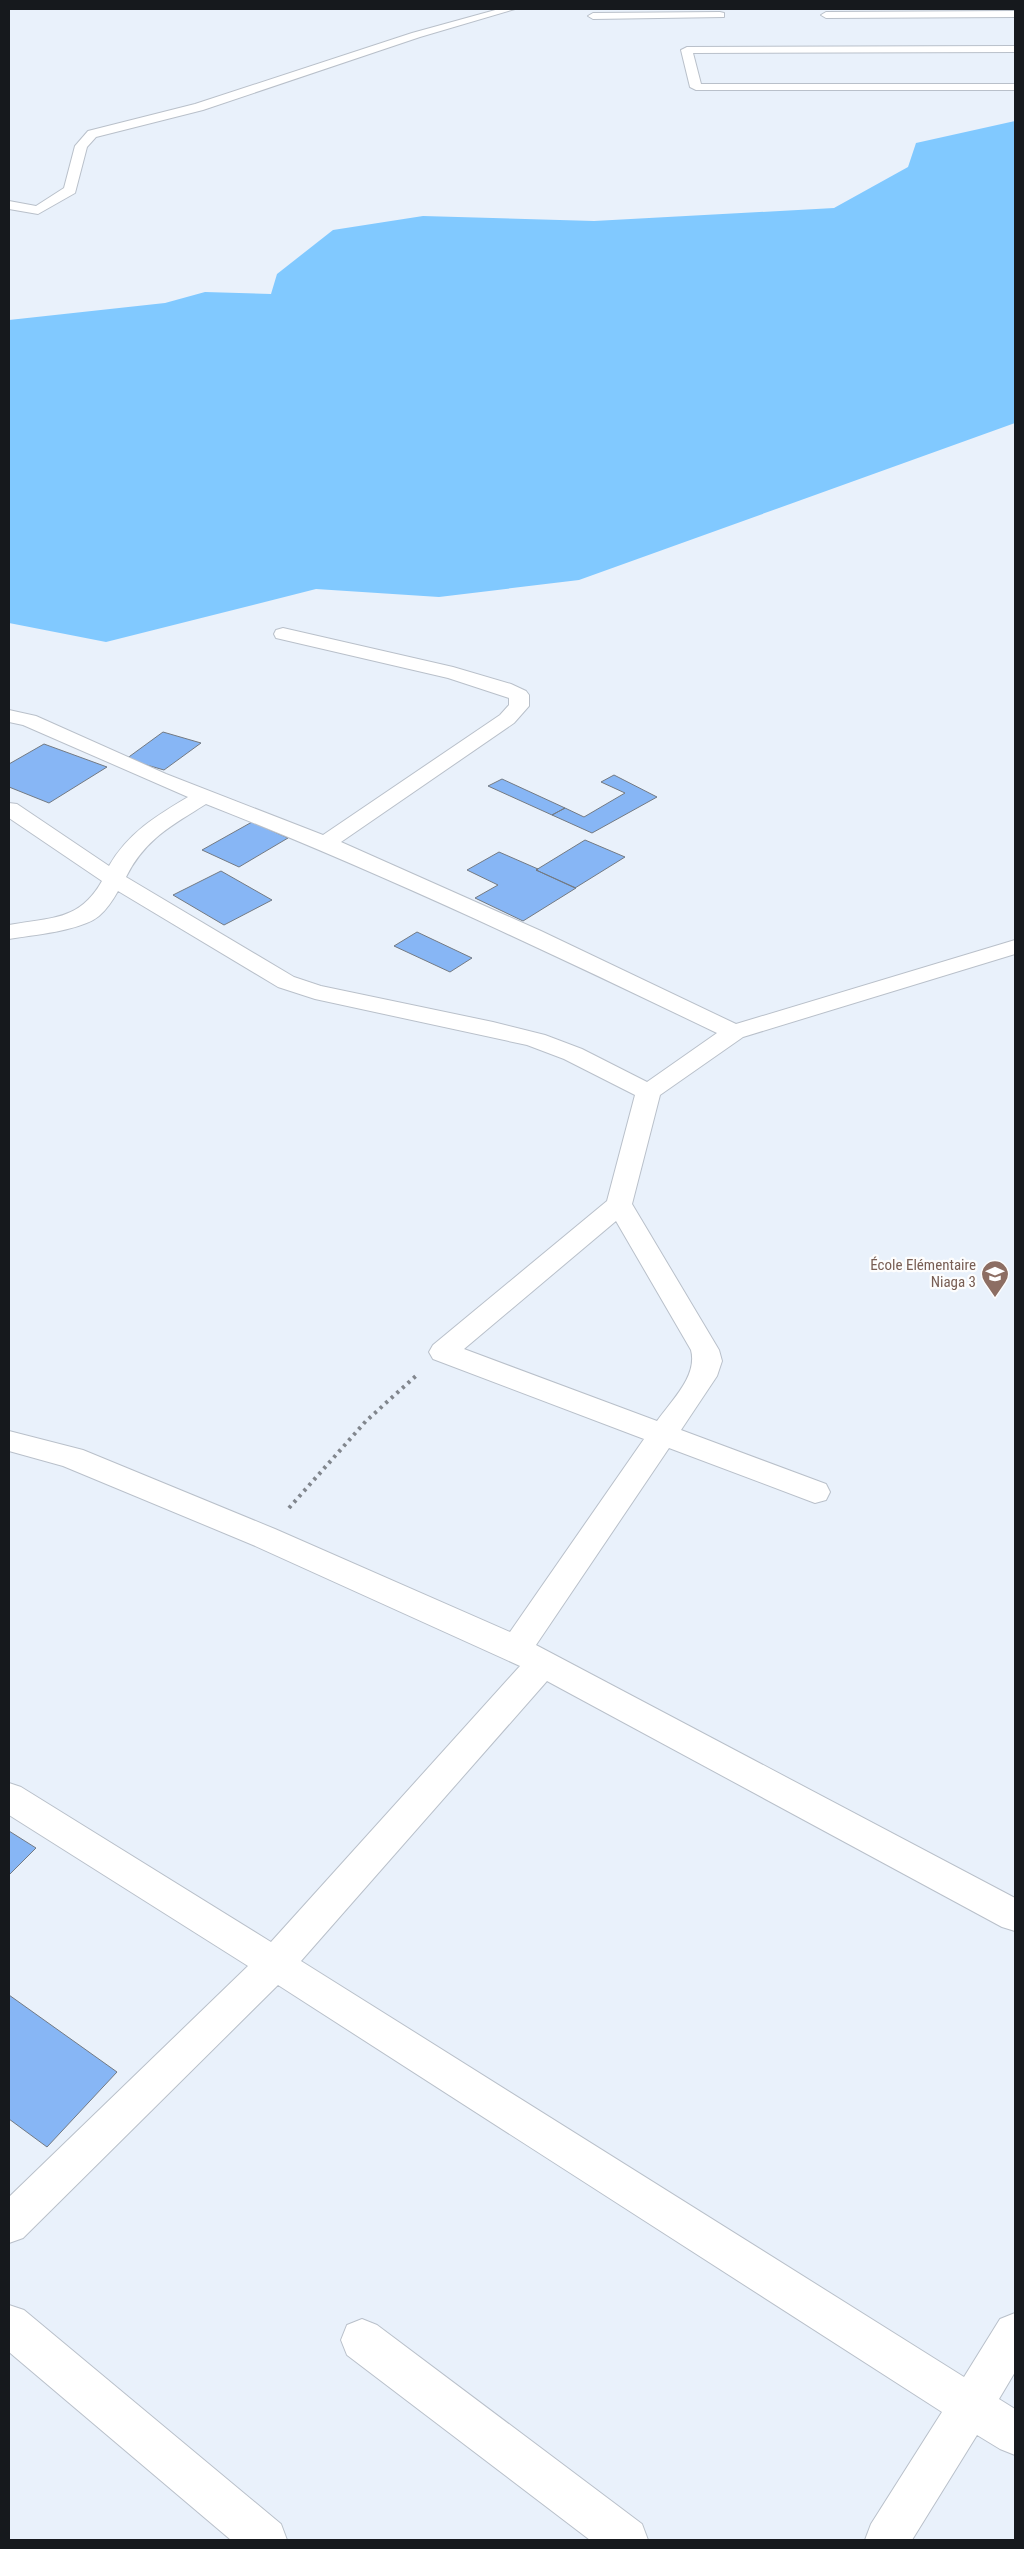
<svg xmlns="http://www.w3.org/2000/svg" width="1024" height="2549" font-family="'Roboto Condensed',sans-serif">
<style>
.water{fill:#81c9ff}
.building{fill:#87b6f5;stroke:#737a83}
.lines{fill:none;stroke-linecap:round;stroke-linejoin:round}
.minor-casing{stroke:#b9c0ca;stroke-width:2}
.path{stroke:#81868d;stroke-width:4;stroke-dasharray:3 4.5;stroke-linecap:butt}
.minor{fill:#fff;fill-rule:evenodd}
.labels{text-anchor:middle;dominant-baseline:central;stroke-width:4.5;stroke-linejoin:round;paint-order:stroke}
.education-label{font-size:15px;fill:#785e54;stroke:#fdfdfd;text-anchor:end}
</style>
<rect width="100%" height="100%" fill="#e9f1fb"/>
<path class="water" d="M1015 121V423L579 580 439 597 316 589 106 642 9 623V320L165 303 205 292 271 294 277 274 333 230 423 216 594 221 834 208 908 167 916 143Z"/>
<path class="building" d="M163 732 201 743 164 770 126 759Z
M44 744 107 767 49 803 9 787V764Z
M614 775 657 797 592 833 552 815 565 808 584 817 625 793 601 782Z
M502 779 565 808 552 815 488 786Z
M252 822 288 838 239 867 202 850Z
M585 840 625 857 575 888 536 870Z
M499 852 538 869 536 870 576 888 523 921 475 898 498 885 467 870Z
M221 871 272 900 224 925 173 895Z
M417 932 472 958 450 972 394 946Z
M9 1831 36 1848 9 1875Z
M9 1995 117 2072 47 2147 9 2119Z"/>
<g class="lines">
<g class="minor-casing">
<path id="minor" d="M499 9H515L420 37 203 110 96 137 87 147 75 193 38 214 9 209V201L36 206 64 188 75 146 88 131 195 104 412 33Z
M1015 11V17L826 18 821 15 826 12Z
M720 12 724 13V17L593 19 588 16 593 13Z
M1015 46V52L693 53 701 84H1015V90H696L690 87 681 50 687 47Z
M283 628 453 667 511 684 526 691 529 695V706L514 723 341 842 541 931 736 1024 1015 940V954L743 1037 660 1095 632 1204 719 1350 722 1361 717 1376 681 1430 826 1484 830 1492 826 1500 815 1503 669 1448 536 1645 1015 1898V1931L1002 1927 547 1681 301 1961 964 2377 1000 2319 1015 2313V2372L999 2399 1015 2409V2455L1000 2449 977 2435 912 2540H865L871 2524 942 2412 278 1985 23 2238 9 2243V2197L248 1966 9 1815V1783L21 1787 271 1942 520 1666 253 1545 63 1466 9 1451V1431L83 1450 275 1529 510 1632 644 1439 433 1359 429 1352 433 1345 607 1201 635 1095 564 1059 527 1045 315 999 278 987 118 891C113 900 107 909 99 916 81 931 32 935 9 939V925C50 917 79 922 102 881L9 818V803L17 804 109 866C128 833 156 816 188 797L23 725 9 722V710L36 716 166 774 323 835 500 715 509 705V698L448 678 276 638 274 634 276 630ZM206 804C380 872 548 952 717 1033L647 1082 582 1049 545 1035 493 1022 321 986 294 977 126 877C145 839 171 826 206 804ZM616 1221 691 1350C698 1376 671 1401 657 1421L464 1349Z
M9 2305 24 2310 281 2524 287 2540H231L9 2352Z
M362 2319 377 2325 642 2524 648 2540H590L347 2355 341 2340 347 2325Z"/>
</g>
<path class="path" d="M289 1508 366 1421 418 1374"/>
<use href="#minor" class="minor"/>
</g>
<defs>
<g id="school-pin" transform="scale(1.4375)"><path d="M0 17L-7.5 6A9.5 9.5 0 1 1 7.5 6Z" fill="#8d6e63" stroke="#fdfdfd"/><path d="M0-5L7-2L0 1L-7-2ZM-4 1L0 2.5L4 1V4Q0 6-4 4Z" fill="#fff"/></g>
</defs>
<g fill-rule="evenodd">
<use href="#school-pin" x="995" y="1274"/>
</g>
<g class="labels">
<g class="education-label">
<text x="976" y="1265">École Elémentaire<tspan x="976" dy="17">Niaga 3</tspan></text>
</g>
</g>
<rect width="1024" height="2549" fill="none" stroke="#16191d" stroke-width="20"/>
</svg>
